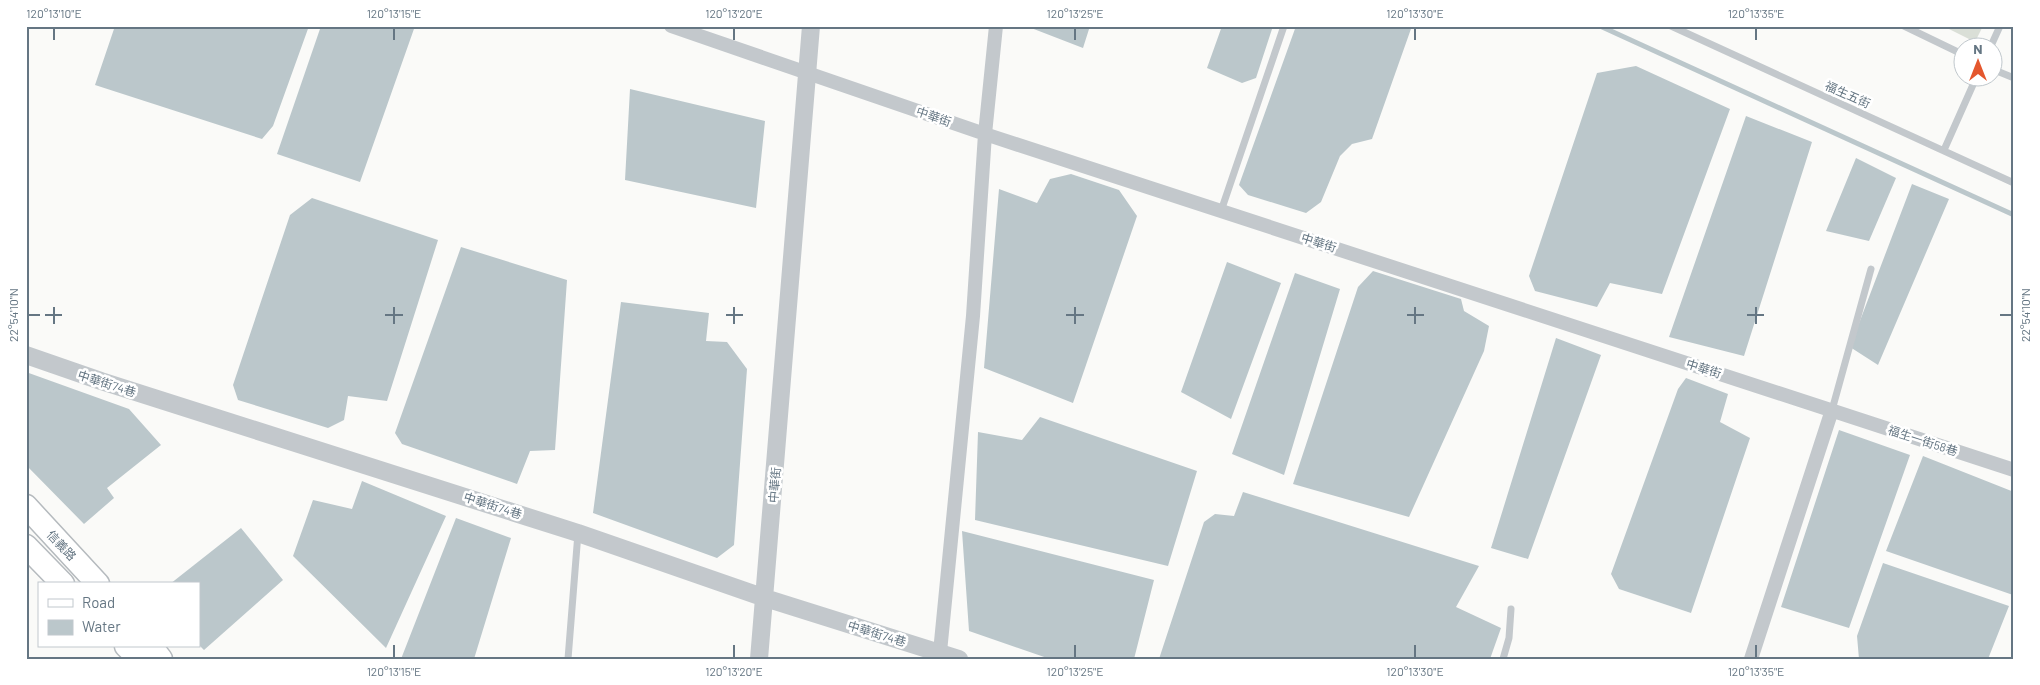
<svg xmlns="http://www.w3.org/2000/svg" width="2040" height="685" font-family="Barlow,'Noto Sans TC',sans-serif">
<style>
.green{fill:#dadfd7}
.water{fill:#bbc7cb}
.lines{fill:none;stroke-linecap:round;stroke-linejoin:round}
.stream{stroke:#bbc7cb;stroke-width:5}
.primary-casing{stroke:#b5babe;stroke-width:25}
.service{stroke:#c3c8cc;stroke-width:7}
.minor{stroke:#c3c8cc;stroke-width:14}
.tertiary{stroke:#c3c8cc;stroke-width:18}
.primary{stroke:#fff;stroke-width:22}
.ticks{fill:none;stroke:#657683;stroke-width:2}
.labels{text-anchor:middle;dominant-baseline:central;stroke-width:5;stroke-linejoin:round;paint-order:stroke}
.street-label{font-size:12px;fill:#657683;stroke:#fff}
.neatline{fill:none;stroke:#657683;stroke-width:2}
.ticks-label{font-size:12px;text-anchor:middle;fill:#657683}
</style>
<rect width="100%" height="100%" fill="#fafaf8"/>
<path class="green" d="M1943 26H1983L1975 42Z"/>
<path class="water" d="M115 26H309L273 126 262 139 95 85Z
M321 26H415L360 182 277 154Z
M1026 26H1090L1083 48Z
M1222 26H1273L1256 78 1242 83 1207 68Z
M1296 26H1412L1372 139 1352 144 1340 156 1321 202 1306 213 1248 195 1239 185Z
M1636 66 1730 109 1662 294 1610 283 1597 307 1535 291 1529 276 1597 73Z
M630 89 765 121 756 208 625 180Z
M1746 116 1812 142 1744 356 1669 337Z
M1856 158 1896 178 1869 241 1826 231Z
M1071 174 1119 190 1137 216 1073 403 984 368 999 189 1037 203 1050 179Z
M1912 184 1949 199 1878 365 1850 347Z
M312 198 438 240 387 401 348 396 344 420 328 428 238 400 233 385 290 215Z
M461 247 567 280 555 450 530 451 517 484 402 444 395 433Z
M1227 262 1281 283 1231 419 1181 392Z
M1373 271 1461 299 1464 311 1489 326 1484 351 1409 517 1293 484 1358 287Z
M1295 273 1340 289 1284 475 1232 454Z
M621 302 709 313 706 341 727 342 747 369 734 545 717 558 593 513Z
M1556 338 1601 355 1528 559 1491 548Z
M26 372 129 409 161 445 107 488 114 498 84 524 26 465Z
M1686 378 1728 394 1720 422 1750 438 1691 613 1619 589 1611 574 1678 389Z
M1040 417 1197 471 1168 566 975 520 978 432 1022 440Z
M1839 430 1910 455 1849 628 1781 607Z
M1923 456 2014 492 2013 595 1886 551Z
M362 481 446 516 386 648 293 556 313 500 352 509Z
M1243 492 1479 566 1456 607 1501 628 1490 659H1159L1204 522 1215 514 1234 516Z
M456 518 511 538 474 659H401Z
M241 528 283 580 204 650 199 645V584H170Z
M962 531 1154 580 1134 659H1050L969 631Z
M1883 563 2009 606 1988 659H1859L1857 636Z"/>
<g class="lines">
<path class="stream" d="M1600 26 2014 215"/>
<g class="primary-casing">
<path id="primary" d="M26 506 98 584
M26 546 63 584
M126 646 139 659
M151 646 161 659"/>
</g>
<path class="service" d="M1671 26 2014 183
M1904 26 1962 54
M1990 48 2000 26
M1992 69 2014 78
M1944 150 1976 78
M1221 211 1284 26
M1832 410 1871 269
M568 659 578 533
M1503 659 1509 638 1511 609"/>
<path class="minor" d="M671 26 985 134 2014 470
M940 652 973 316 985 134 996 26
M1751 659 1832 410"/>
<path class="tertiary" d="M26 355 101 381 578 533 765 598 959 659
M759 659 811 26"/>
<use href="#primary" class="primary"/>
</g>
<path class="ticks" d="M54 28V40M394 28V40M734 28V40M1075 28V40M1415 28V40M1756 28V40M54 307V324M394 307V324M734 307V324M1075 307V324M1415 307V324M1756 307V324M28 315H40M45 315H62M385 315H403M726 315H743M1066 315H1084M1407 315H1424M1747 315H1764M2000 315H2012M394 645V658M734 645V658M1075 645V658M1415 645V658M1756 645V658"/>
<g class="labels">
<g class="street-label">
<text transform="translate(1848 94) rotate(24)">福生五街</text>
<text transform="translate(934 116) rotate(19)">中華街</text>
<text transform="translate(1319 242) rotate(18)">中華街</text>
<text transform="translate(1704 368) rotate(18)">中華街</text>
<text transform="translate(107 383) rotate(18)">中華街74巷</text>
<text transform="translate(1923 440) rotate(18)">福生一街58巷</text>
<text transform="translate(774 485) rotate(-85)">中華街</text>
<text transform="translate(493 505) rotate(18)">中華街74巷</text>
<text transform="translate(62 545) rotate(47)">信義路</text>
<text transform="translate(877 633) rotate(17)">中華街74巷</text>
</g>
</g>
<rect width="2040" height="685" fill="none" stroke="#ffffff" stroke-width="55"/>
<rect x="38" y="582" width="162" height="65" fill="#ffffff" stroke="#c1c8cd"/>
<rect x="48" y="599" width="25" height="8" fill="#ffffff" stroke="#c1c8cd"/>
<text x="82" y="608" font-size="15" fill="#657683">Road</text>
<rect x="48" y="620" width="25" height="15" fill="#bbc7cb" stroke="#c1c8cd"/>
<text x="82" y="632" font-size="15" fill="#657683">Water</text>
<g transform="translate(1978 62)"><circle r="24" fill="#ffffff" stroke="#c1c8cd"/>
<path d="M0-4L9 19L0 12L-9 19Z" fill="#e4572e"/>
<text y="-8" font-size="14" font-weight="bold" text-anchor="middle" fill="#657683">N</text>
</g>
<rect x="28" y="28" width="1984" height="630" class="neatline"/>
<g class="ticks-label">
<text x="54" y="18">120°13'10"E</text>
<text x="394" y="18">120°13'15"E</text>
<text x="734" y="18">120°13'20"E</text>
<text x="1075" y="18">120°13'25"E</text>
<text x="1415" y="18">120°13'30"E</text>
<text x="1756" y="18">120°13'35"E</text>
<text transform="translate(14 315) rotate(-90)" y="4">22°54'10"N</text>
<text transform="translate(2026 315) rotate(-90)" y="4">22°54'10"N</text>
<text x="394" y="676">120°13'15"E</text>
<text x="734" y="676">120°13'20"E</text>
<text x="1075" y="676">120°13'25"E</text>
<text x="1415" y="676">120°13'30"E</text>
<text x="1756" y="676">120°13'35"E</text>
</g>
</svg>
